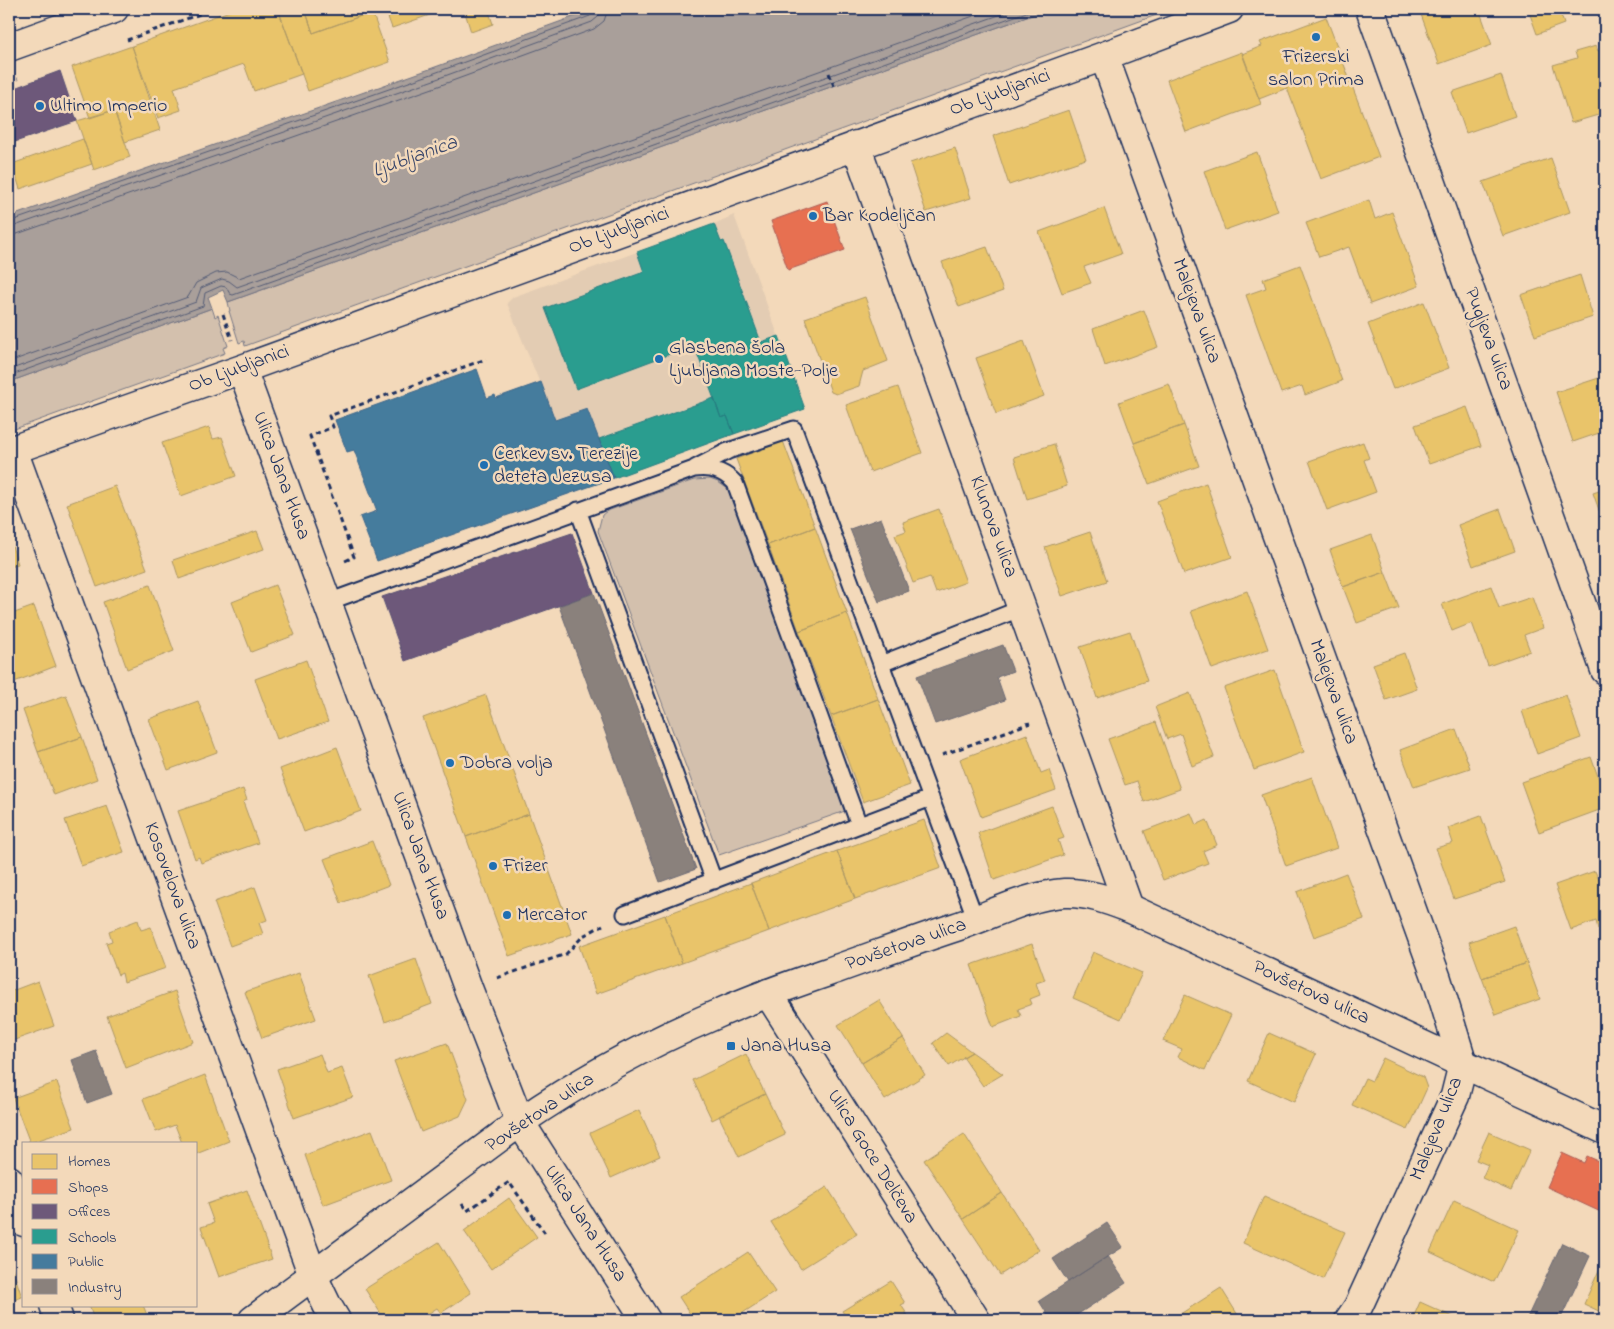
<svg xmlns="http://www.w3.org/2000/svg" width="1614" height="1329" font-family="'Indie Flower',sans-serif">
<style>
.built{fill:#e3ccb3}
.green{fill:#d3c0ad;stroke:#777886}
.water{fill:#a99f9a;stroke:#707282}
.homes{fill:#e9c46a;stroke:#ab9766}
.shops{fill:#e76f51;stroke:#aa5c55}
.offices{fill:#6d597a;stroke:#544c72}
.schools{fill:#2a9d8f;stroke:#267c80}
.public{fill:#457b9d;stroke:#38648a}
.industry{fill:#8a817c;stroke:#696873}
.lines{fill:none;stroke-linecap:round;stroke-linejoin:round}
.shore{stroke:#545c76;stroke-width:1}
.service-casing{stroke:#1b2f5e;stroke-width:19}
.minor-casing{stroke:#1b2f5e;stroke-width:31}
.tertiary-casing{stroke:#1b2f5e;stroke-width:31}
.primary-casing{stroke:#1b2f5e;stroke-width:31}
.path{stroke:#1b2f5e;stroke-width:3;stroke-dasharray:5 4;stroke-linecap:butt}
.service{stroke:#f3d9ba;stroke-width:15}
.minor{stroke:#f3d9ba;stroke-width:28}
.tertiary{stroke:#f3d9ba;stroke-width:28}
.primary{stroke:#f3d9ba;stroke-width:28}
.poi-dot{fill:#1f6fb2;stroke:#f3d9ba;stroke-width:2}
.labels{text-anchor:middle;dominant-baseline:central;stroke-width:5;stroke-linejoin:round;paint-order:stroke}
.poi-label{font-size:20px;fill:#1b2f5e;stroke:#f3d9ba;text-anchor:start}
.street-label{font-size:20px;fill:#1b2f5e;stroke:#f3d9ba}
.water-label{font-size:21px;font-style:italic;fill:#37456a;stroke:#f3d9ba}
</style>
<rect width="100%" height="100%" fill="#f3d9ba"/>
<filter id="ink" filterUnits="userSpaceOnUse"><feTurbulence type="fractalNoise" baseFrequency=".02" numOctaves="2"/><feDisplacementMap in="SourceGraphic" scale="10" xChannelSelector="R" yChannelSelector="G"/><feConvolveMatrix kernelMatrix="1 2 1 2 8 2 1 2 1" color-interpolation-filters="sRGB"/></filter>
<g filter="url(#ink)">
<path class="built" d="M734 215 805 409 614 478 587 409 555 420 507 303 513 297 714 224Z"/>
<path class="green" d="M1049 9H1173L245 346 244 341 239 343 229 311H230L228 302Z
M212 308 215 317 218 315 228 346 223 348 225 353 9 431V382Z
M710 479 718 482 728 489 845 811 719 855 598 531 602 515 607 511 694 480Z"/>
<path class="water" d="M595 9H1049L228 302 223 290 208 297 212 308 9 382V217L427 70Z"/>
<path class="homes" d="M235 9H278L302 74 254 91 244 64 174 88 181 110 158 118 132 46Z
M278 9H305L313 33 372 12 390 62 308 91Z
M305 9H371L372 12 313 33Z
M385 9H447L392 28Z
M464 9H488L493 24 471 32Z
M1419 9H1479L1492 45 1439 64Z
M1528 9H1559L1564 24 1537 34Z
M1326 17 1379 157 1321 179 1287 88 1259 99 1242 54 1262 46 1260 42Z
M132 46 160 130 125 142 114 110 90 118 72 67Z
M1596 46 1598 51 1605 49V113L1571 123 1553 65 1577 58 1575 52Z
M1242 52 1261 104 1186 132 1167 80Z
M1501 75 1515 116 1466 133 1452 92Z
M114 110 130 157 94 170 77 121Z
M1069 110 1086 159 1009 185 993 136Z
M83 139 92 164 20 189 12 164Z
M955 148 971 198 926 212 910 163Z
M1257 152 1278 211 1225 230 1204 171Z
M1551 158 1570 212 1503 236 1483 182Z
M1369 200 1375 219 1392 212 1419 286 1370 304 1349 247 1319 257 1306 223Z
M1104 208 1121 254 1084 267 1091 283 1062 293 1039 232Z
M987 247 1003 291 959 307 942 262Z
M1300 265 1342 381 1305 395 1302 386 1281 393 1246 295 1266 288 1263 279Z
M1580 275 1593 317 1535 336 1521 295Z
M865 297 888 361 863 371 859 386 836 394 831 392 805 318Z
M1424 302 1449 368 1393 389 1368 324Z
M1144 310 1158 347 1105 366 1093 329Z
M1024 341 1044 396 996 414 976 358Z
M1605 376V431L1573 442 1556 392Z
M1169 384 1184 425 1134 443 1119 402Z
M898 387 922 453 870 472 846 405Z
M1467 407 1481 446 1429 464 1415 425Z
M1184 425 1199 466 1149 484 1134 443Z
M209 427 213 439 222 437 236 476 181 496 162 443Z
M783 441 815 527 768 545 736 459Z
M1363 442 1369 458 1364 460 1376 492 1327 510 1309 461Z
M1054 444 1067 486 1027 499 1014 457Z
M1206 483 1232 557 1184 574 1157 501Z
M115 486 147 569 97 587 67 504Z
M1605 489V527L1593 493Z
M939 509 966 582 936 593 930 577 913 583 895 535 906 531 903 522Z
M1500 509 1515 551 1473 566 1458 525Z
M815 527 847 613 799 631 768 545Z
M257 531 264 549 179 579 173 560Z
M1090 532 1107 581 1062 596 1045 547Z
M1372 535 1385 572 1343 587 1330 550Z
M9 537 18 564 9 568Z
M1385 572 1399 608 1357 623 1343 587Z
M150 585 174 651 127 669 103 602Z
M275 585 295 635 251 652 232 602Z
M1491 586 1499 608 1532 597 1543 628 1524 635 1530 651 1488 666 1472 623 1452 631 1442 604Z
M1247 591 1268 649 1212 669 1191 611Z
M34 606 56 666 9 684V615Z
M847 613 878 699 831 716 799 631Z
M1130 631 1147 681 1097 698 1080 647Z
M1404 653 1417 689 1386 700 1373 664Z
M306 660 328 722 277 739 255 679Z
M1275 670 1304 752 1254 770 1224 688Z
M1190 693 1214 757 1192 766 1181 734 1167 739 1155 707Z
M66 695 82 737 38 752 23 710Z
M486 695 529 814 466 837 423 718Z
M1566 695 1581 738 1537 754 1522 711Z
M878 699 910 785 863 802 831 716Z
M198 701 217 752 168 770 149 719Z
M1156 722 1180 789 1144 802 1137 781 1125 785 1108 739Z
M1456 729 1470 768 1414 787 1400 750Z
M1027 734 1041 773 1049 770 1056 790 981 817 960 759Z
M82 737 97 779 54 795 38 752Z
M337 747 361 811 304 832 280 769Z
M1591 757 1605 796V808L1539 832 1521 782Z
M1312 777 1337 848 1286 866 1261 795Z
M243 789 247 800 243 802 258 843 201 863 199 857 195 859 178 811Z
M107 806 124 852 81 866 65 820Z
M1052 806 1064 838 1058 840 1063 855 994 880 978 833Z
M1191 813 1196 825 1207 820 1217 845 1203 851 1208 863 1163 880 1144 831Z
M529 814 572 934 509 956 466 837Z
M1481 816 1505 882 1454 899 1436 848 1453 843 1448 828Z
M924 820 941 868 855 899 837 851Z
M372 841 389 885 341 903 324 859Z
M837 851 855 899 769 931 751 883Z
M1595 871 1598 878 1605 876V927L1598 929 1596 921 1571 930 1555 885Z
M1346 873 1364 919 1314 937 1297 892Z
M751 883 769 931 682 963 665 915Z
M255 887 267 920 259 923 263 934 230 946 214 902Z
M665 915 682 963 596 994 579 946Z
M138 920 141 930 151 927 166 968 124 982 122 973 118 975 106 943 112 941 109 931Z
M1514 926 1527 963 1482 978 1469 942Z
M1032 944 1045 980 1036 983 1040 995 1030 999 1032 1004 1018 1009 1021 1016 993 1027 971 965Z
M1093 952 1142 973 1121 1019 1073 998Z
M416 959 432 1004 385 1022 369 976Z
M1527 963 1540 999 1496 1015 1482 978Z
M299 973 316 1019 262 1038 245 992Z
M38 981 54 1026 9 1042V992Z
M175 991 193 1042 126 1068 107 1016Z
M1185 995 1231 1015 1205 1070 1178 1057 1182 1049 1163 1041Z
M879 1000 903 1038 862 1063 838 1025Z
M946 1033 972 1052 949 1066 933 1043Z
M1269 1033 1316 1054 1294 1102 1248 1081Z
M903 1038 925 1075 885 1100 862 1063Z
M447 1043 468 1099 460 1116 421 1132 394 1061Z
M972 1052 1003 1074 983 1086 963 1057Z
M320 1054 327 1073 342 1068 353 1097 294 1118 277 1069Z
M746 1054 765 1094 712 1120 693 1080Z
M1383 1058 1423 1077 1427 1088 1408 1130 1352 1105 1365 1078 1372 1081Z
M205 1075 229 1141 196 1154V1143H182L175 1125 156 1132 143 1099Z
M57 1082 74 1128 30 1143 13 1098Z
M765 1094 785 1135 739 1157 719 1116Z
M639 1110 660 1156 611 1178 590 1133Z
M372 1130 391 1180 323 1205 305 1155Z
M1489 1132 1530 1150 1511 1191 1482 1178 1488 1165 1476 1160Z
M964 1134 1002 1193 963 1219 924 1160Z
M827 1187 857 1234 801 1269 771 1222Z
M247 1190 272 1259 219 1277 201 1227 214 1223 207 1204Z
M1002 1193 1039 1250 1000 1275 963 1219Z
M1264 1196 1345 1232 1323 1279 1243 1243Z
M509 1198 537 1237 491 1269 464 1231Z
M1454 1200 1519 1230 1494 1282 1430 1252Z
M439 1242 471 1293 441 1313 437 1308 418 1320H385L365 1289Z
M748 1252 775 1292 732 1320H694L679 1297Z
M9 1259 22 1297 9 1302Z
M1603 1261 1605 1262V1314L1584 1304Z
M891 1281 905 1303 901 1305 907 1314 897 1320H848L842 1311Z
M1221 1288 1241 1320H1176L1174 1318Z
M1420 1302 1460 1320H1416L1413 1318Z
M89 1305H143L149 1320H94Z
M907 1314 911 1320H897Z
M29 1315 31 1320H14Z"/>
<path class="shops" d="M827 201 845 250 788 270 771 221Z
M1562 1153 1584 1163 1587 1156 1605 1164V1214L1547 1187Z"/>
<path class="offices" d="M60 71 77 121 9 144V90Z
M572 533 594 593 405 661 382 597Z"/>
<path class="schools" d="M714 224 721 242 724 241 761 342 779 336 805 409 734 434 727 416 721 418 694 345 576 389 545 308 644 272 637 252Z
M714 398 721 418 727 416 734 434 614 478 599 439Z"/>
<path class="public" d="M477 369 487 398 495 395 496 398 541 382 555 420 587 409 614 478 377 561 360 517 377 511 354 450 347 452 335 420Z"/>
<path class="industry" d="M881 518 909 591 879 602 850 529Z
M594 593 696 869 660 882 559 606Z
M1003 645 1013 671 997 677 1005 700 935 724 917 676Z
M96 1051 112 1094 87 1103 72 1060Z
M1107 1223 1123 1247 1068 1282 1053 1259Z
M1562 1243 1590 1256 1560 1320H1531L1527 1318Z
M1108 1256 1126 1283 1069 1320H1051L1039 1301Z"/>
<g class="lines">
<path class="shore" d="M9 222 429 75 590 16 593 13 594 9
M9 228 431 81 592 22 598 17 600 9
M9 236 17 234 433 88 594 29 604 21 608 9
M9 362 188 297 196 283 216 273 227 272 239 278 993 9
M9 370 196 302 201 288 222 279 229 281 237 287 1016 9
M9 376 203 306 205 293 221 286 226 287 230 294 233 295 1035 9"/>
<g class="service-casing">
<path id="service" d="M695 468 728 451 794 429 976 920
M578 510 714 881
M328 602 694 469C710 467 723 470 735 483L859 825
M881 664 1022 608
M625 914 931 798"/>
</g>
<g class="minor-casing">
<path id="minor" d="M1370 9 1605 670
M1104 56 1437 979 1463 1064 1455 1096 1358 1307 1349 1320
M856 145 1129 908
M242 369 468 988 520 1122 646 1320
M13 450 313 1276 327 1305 336 1320
M9 451 242 369 1104 56 1229 9
M768 993 976 1320
M9 1180 24 1222
M54 1305 59 1320"/>
</g>
<g class="tertiary-casing">
<path id="tertiary" d="M253 1320 520 1122C581 1080 647 1044 715 1015 752 998 790 985 828 972 871 957 913 941 956 927 989 916 1029 895 1064 893 1087 892 1108 900 1129 908L1605 1130"/>
</g>
<g class="primary-casing">
<path id="primary" d="M9 47 114 9"/>
</g>
<path class="path" d="M127 40 214 9
M829 73 834 86
M9 82 18 79
M223 314 232 340
M345 561 354 557 310 436 333 427 329 416 486 359
M942 755 1030 723
M497 978 566 954 583 936 603 925
M462 1204 467 1211 509 1182 547 1236"/>
<use href="#service" class="service"/>
<use href="#minor" class="minor"/>
<use href="#tertiary" class="tertiary"/>
<use href="#primary" class="primary"/>
</g>
</g>
<g class="poi-dot">
<circle cx="1316" cy="37" r="5"/>
<circle cx="40" cy="106" r="5"/>
<circle cx="813" cy="216" r="5"/>
<circle cx="659" cy="359" r="5"/>
<circle cx="484" cy="465" r="5"/>
<circle cx="450" cy="763" r="5"/>
<circle cx="493" cy="866" r="5"/>
<circle cx="507" cy="915" r="5"/>
<rect x="726" y="1041" width="10" height="10" rx="2.5"/>
</g>
<g class="labels">
<g class="poi-label">
<text x="1316" y="57" text-anchor="middle">Frizerski<tspan x="1316" dy="23">salon Prima</tspan></text>
<text x="50" y="106">Ultimo Imperio</text>
<text x="823" y="216">Bar Kodeljčan</text>
<text x="669" y="348">Glasbena šola<tspan x="669" dy="23">Ljubljana Moste-Polje</tspan></text>
<text x="494" y="454">Cerkev sv. Terezije<tspan x="494" dy="23">deteta Jezusa</tspan></text>
<text x="460" y="763">Dobra volja</text>
<text x="503" y="866">Frizer</text>
<text x="517" y="915">Mercator</text>
<text x="741" y="1046">Jana Husa</text>
</g>
<g class="street-label">
<text transform="translate(1000 93) rotate(-20)">Ob Ljubljanici</text>
<text transform="translate(619 231) rotate(-20)">Ob Ljubljanici</text>
<text transform="translate(1196 311) rotate(70)">Malejeva ulica</text>
<text transform="translate(1488 339) rotate(70)">Pugljeva ulica</text>
<text transform="translate(239 369) rotate(-20)">Ob Ljubljanici</text>
<text transform="translate(281 476) rotate(70)">Ulica Jana Husa</text>
<text transform="translate(993 527) rotate(70)">Klunova ulica</text>
<text transform="translate(1333 692) rotate(70)">Malejeva ulica</text>
<text transform="translate(420 856) rotate(70)">Ulica Jana Husa</text>
<text transform="translate(172 886) rotate(70)">Kosovelova ulica</text>
<text transform="translate(906 945) rotate(-19)">Povšetova ulica</text>
<text transform="translate(1311 993) rotate(25)">Povšetova ulica</text>
<text transform="translate(540 1113) rotate(-34)">Povšetova ulica</text>
<text transform="translate(1437 1129) rotate(-68)">Malejeva ulica</text>
<text transform="translate(872 1157) rotate(58)">Ulica Goce Delčeva</text>
<text transform="translate(585 1224) rotate(57)">Ulica Jana Husa</text>
</g>
<g class="water-label">
<text transform="translate(415 157) rotate(-20)">Ljubljanica</text>
</g>
</g>
<rect width="1614" height="1329" fill="none" stroke="#f3d9ba" stroke-width="30"/>
<rect x="15" y="15" width="1584" height="1299" fill="none" stroke="#1b2f5e" stroke-width="2" filter="url(#ink)"/>
<rect x="22" y="1142" width="175" height="165" fill="#f3d9ba" stroke="#9d9595"/>
<rect x="32" y="1154" width="25" height="15" fill="#e9c46a" stroke="#9d9595"/>
<text x="68" y="1166" font-size="15" fill="#1b2f5e">Homes</text>
<rect x="32" y="1179" width="25" height="15" fill="#e76f51" stroke="#9d9595"/>
<text x="68" y="1192" font-size="15" fill="#1b2f5e">Shops</text>
<rect x="32" y="1204" width="25" height="15" fill="#6d597a" stroke="#9d9595"/>
<text x="68" y="1216" font-size="15" fill="#1b2f5e">Offices</text>
<rect x="32" y="1229" width="25" height="15" fill="#2a9d8f" stroke="#9d9595"/>
<text x="68" y="1242" font-size="15" fill="#1b2f5e">Schools</text>
<rect x="32" y="1254" width="25" height="15" fill="#457b9d" stroke="#9d9595"/>
<text x="68" y="1266" font-size="15" fill="#1b2f5e">Public</text>
<rect x="32" y="1279" width="25" height="15" fill="#8a817c" stroke="#9d9595"/>
<text x="68" y="1292" font-size="15" fill="#1b2f5e">Industry</text>
</svg>
